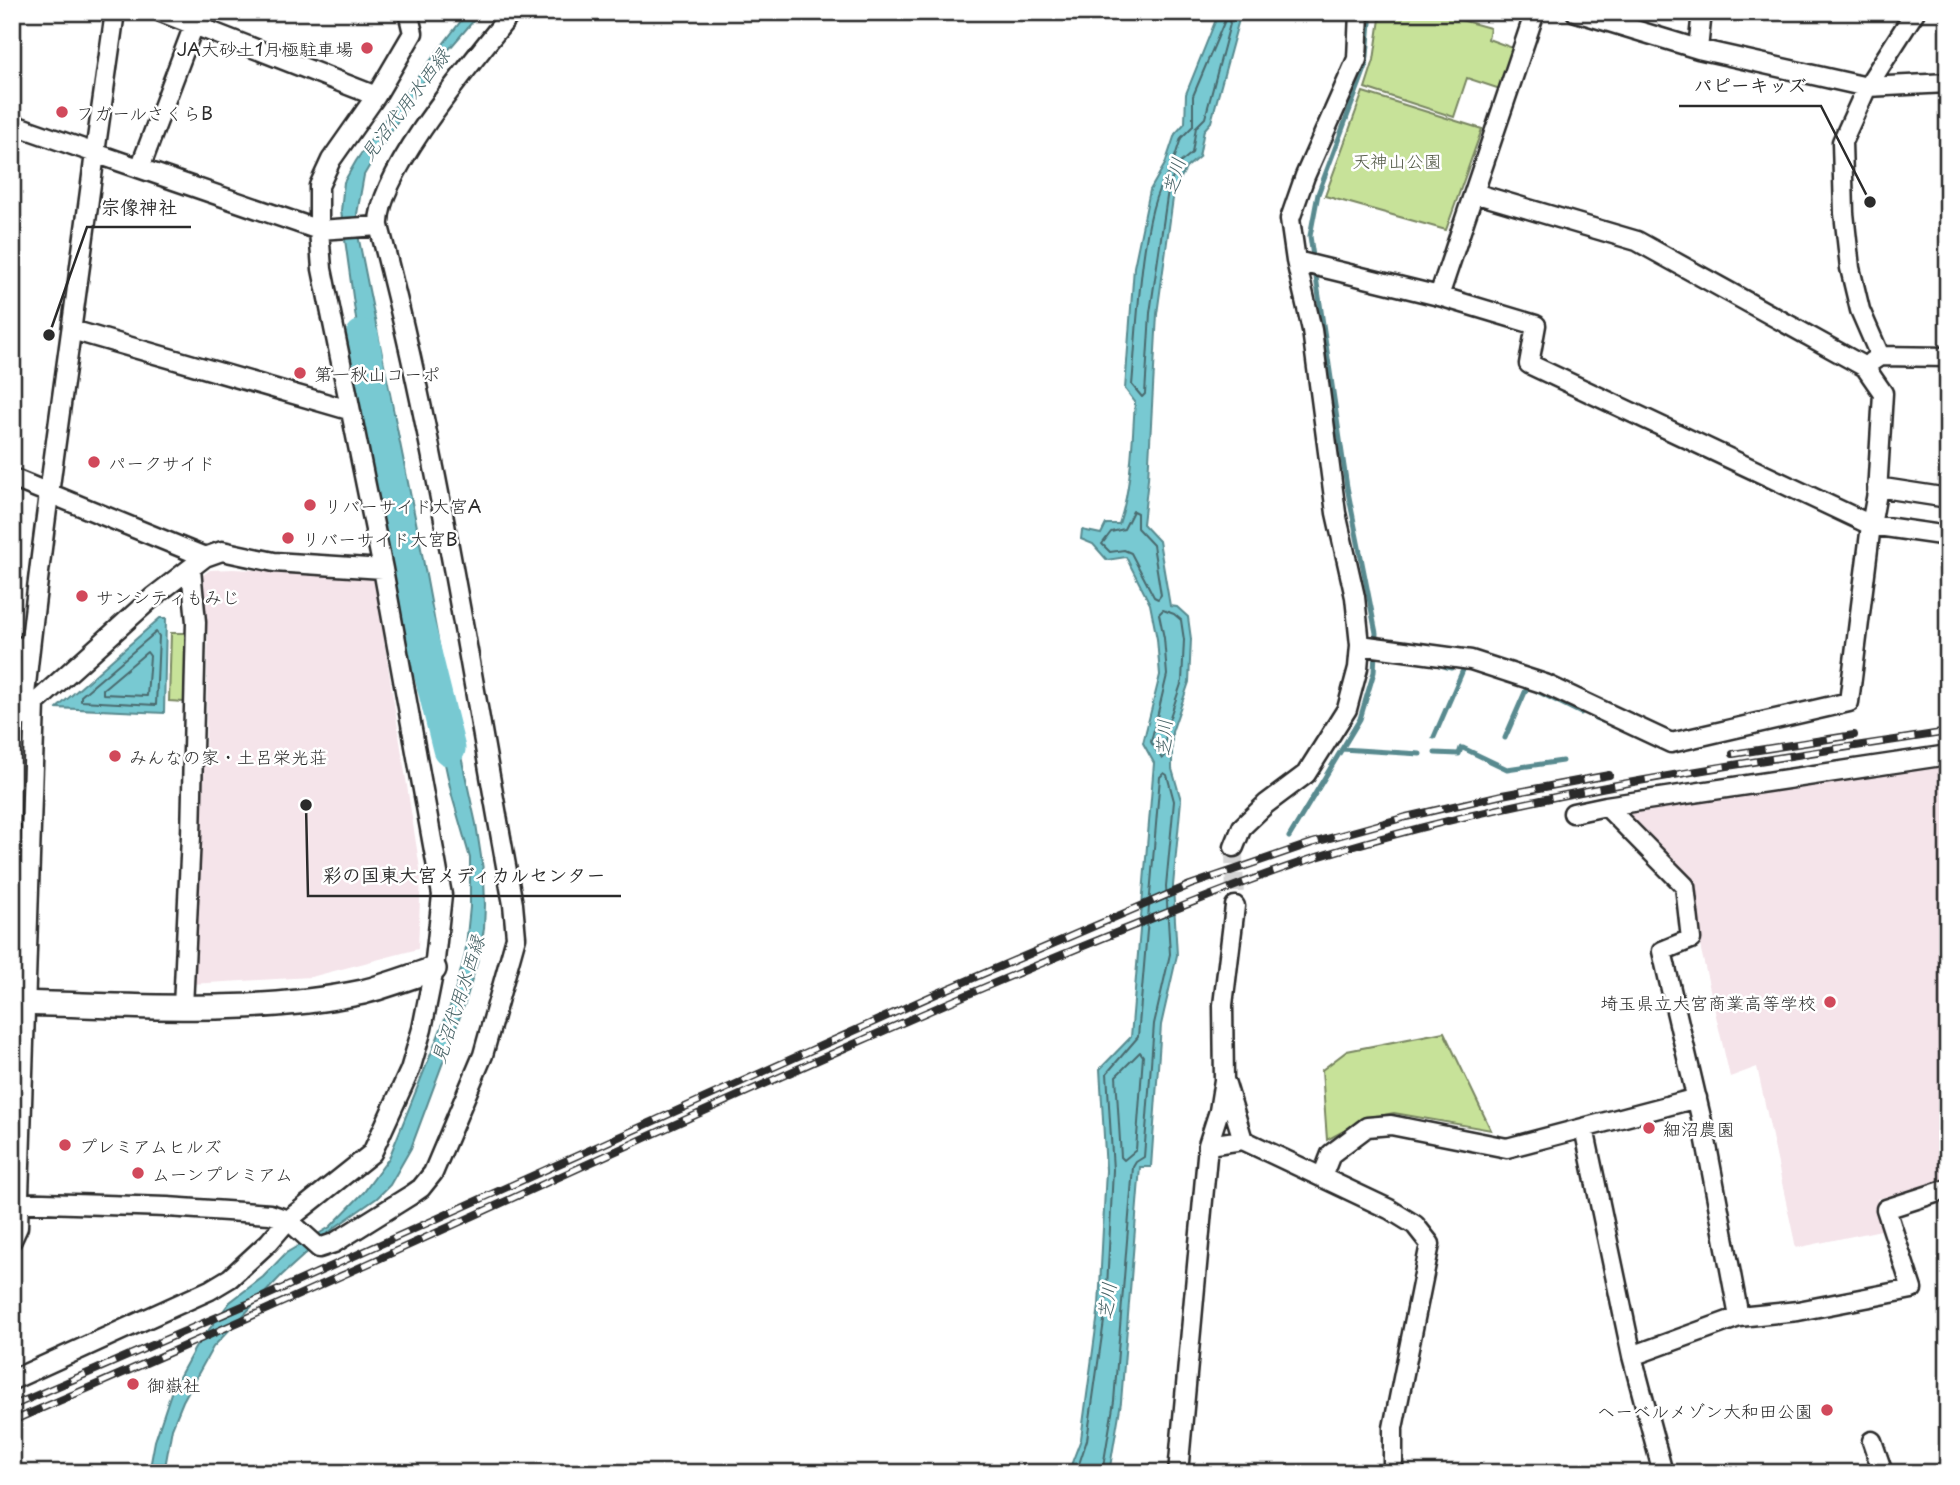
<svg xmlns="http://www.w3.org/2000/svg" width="1960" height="1485" font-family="'Playpen Sans','Klee One',sans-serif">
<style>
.built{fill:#f5e4ea}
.green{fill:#c7e299;stroke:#798662;stroke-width:2}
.water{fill:#78c9d2;stroke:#598a8f;stroke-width:2}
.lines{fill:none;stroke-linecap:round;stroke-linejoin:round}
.shore{stroke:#4a6a6e;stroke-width:2}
.stream{stroke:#598a8f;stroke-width:5}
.river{stroke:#78c9d2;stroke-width:33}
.minor-tunnel{stroke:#d5d5d5;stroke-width:18;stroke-dasharray:18 9;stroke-linecap:butt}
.minor-casing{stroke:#2b2b2b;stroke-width:23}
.tertiary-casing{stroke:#2b2b2b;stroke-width:28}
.minor{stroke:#fff;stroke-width:18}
.tertiary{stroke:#fff;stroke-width:23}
.rail-casing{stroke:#2b2b2b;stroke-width:8}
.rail{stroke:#fff;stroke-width:5;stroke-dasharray:16;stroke-linecap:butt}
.poi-dot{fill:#d1495b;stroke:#fff;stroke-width:2.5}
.labels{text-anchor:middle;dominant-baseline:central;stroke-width:5;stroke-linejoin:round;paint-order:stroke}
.poi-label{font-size:18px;fill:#2b2b2b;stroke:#fff;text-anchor:start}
.park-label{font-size:18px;fill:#525946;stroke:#fff}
.water-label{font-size:19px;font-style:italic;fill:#466265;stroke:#fff}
.leader{fill:none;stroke:#2b2b2b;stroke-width:2.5}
.callout-dot{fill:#2b2b2b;stroke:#fff;stroke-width:2.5}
.callout-label{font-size:19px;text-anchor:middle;font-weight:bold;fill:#2b2b2b;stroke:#fff;stroke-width:5;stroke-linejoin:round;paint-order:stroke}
</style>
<rect width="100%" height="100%" fill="#fff"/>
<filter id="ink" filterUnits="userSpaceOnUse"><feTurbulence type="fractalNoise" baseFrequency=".0143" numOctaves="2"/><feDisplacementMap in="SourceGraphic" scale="14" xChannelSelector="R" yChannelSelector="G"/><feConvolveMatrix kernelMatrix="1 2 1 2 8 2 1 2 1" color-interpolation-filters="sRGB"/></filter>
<g filter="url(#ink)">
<path class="built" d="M233 569 374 576 421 875 418 949 311 977 190 984 206 736 208 635 199 578 210 570Z
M1948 757V1182L1877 1199 1886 1229 1796 1248 1757 1067 1730 1077 1698 937 1689 883 1630 818 1633 807Z"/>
<path class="green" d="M1381 12H1432L1490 28 1488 39 1513 48 1500 89 1467 78 1454 117 1365 88 1374 60Z
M1363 92 1482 129 1446 230 1325 196Z
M171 633H186L184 702 169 701Z
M1444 1032 1491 1130 1394 1113 1368 1118 1327 1140 1322 1070 1347 1051Z"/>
<path class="water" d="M468 12H481L432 69 374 158 364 175 357 214 358 235 369 290 417 527 453 720 476 824 484 876 485 905 484 929 477 963 465 1003 411 1148 390 1185 377 1198 334 1228 282 1275 213 1347 183 1401 172 1428 164 1473H149L155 1441 172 1390 195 1348 230 1302 263 1277 286 1253 330 1227 364 1192 389 1158 453 999 465 955 470 907V858L452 796 437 727 438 705 434 692 437 686C431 660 424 634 420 608 418 596 412 586 411 575L414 573 408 558 375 395 363 369 341 211 344 182 356 161 382 123Z
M1219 12H1241L1211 122 1204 130 1199 157 1186 168 1174 191 1157 314 1148 479 1143 524 1159 541 1170 606 1177 607 1188 617 1191 639 1189 682 1172 732V769L1181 800 1173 886 1177 955 1161 1025 1151 1167H1140L1121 1402 1109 1473H1068L1081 1439 1099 1306 1106 1170 1100 1069 1131 1037 1154 763 1143 743 1160 675 1157 639 1150 604 1126 557 1107 560 1093 544 1081 539 1082 530 1101 534 1106 524H1119C1132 486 1132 442 1135 402L1125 389 1134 267 1150 190 1165 164 1175 134 1185 123 1186 94Z
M160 618H166L164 713 57 708Z"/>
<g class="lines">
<path class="shore" d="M1225 20H1229L1230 24 1205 118 1196 127 1192 153 1175 167 1173 163 1181 138 1193 126V96Z
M1170 173 1173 177 1168 190 1150 313 1145 394 1142 397 1132 385C1136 346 1141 194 1170 173Z
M1133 511 1137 513V528L1153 545 1161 595 1158 599 1154 597 1131 553 1124 550 1110 552 1102 544 1111 532 1124 529Z
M1163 610 1174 614 1181 620 1184 640 1182 681 1166 729 1165 756 1162 759 1151 742 1167 675 1164 638 1159 614Z
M156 632 159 636 156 705 81 701V696Z
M147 652 150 656 147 696 103 694V689Z
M1140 1052 1143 1056 1136 1150 1124 1160 1121 1157 1116 1076Z
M1076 1473 1087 1440 1106 1307 1113 1170 1107 1073 1138 1037 1160 777 1164 773 1167 775 1174 801 1166 886 1170 954 1154 1024 1144 1157 1136 1162 1133 1167 1114 1401 1102 1473"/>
<path class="stream" d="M1433 663 1451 668
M1537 691 1581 713
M1595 718 1605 722
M1434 737 1466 663
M1505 738 1529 683
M1342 749 1420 754
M1435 753 1459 754 1461 748H1463L1507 769 1562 761
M1289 837 1360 719 1374 672 1376 633 1347 487 1310 236 1318 194 1366 66 1371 12"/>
<path class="river" d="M362 336 406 576 449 749"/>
<path class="minor-tunnel" d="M1234 847 1235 906"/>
<g class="minor-casing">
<path id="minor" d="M115 12 95 153 319 230 379 226
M161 12 376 96
M1576 12 1698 49 1867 87 1948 83
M1698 49 1702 12
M12 124 95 153C71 340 42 526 23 714
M140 168 194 25
M1296 261 1439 296 1536 325 1529 364 1871 525 1877 493 1883 393 1865 367 1637 241 1474 193
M1439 296 1535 12
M72 330 349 410
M1880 356 1860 310 1850 268 1844 213 1842 142 1867 87 1915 12
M1871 362 1880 356 1948 357
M12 478 205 557
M1877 487 1948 498
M1360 645 1471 660 1545 684 1671 743 1849 702 1871 525 1948 536
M12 647 30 646
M12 724 153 597 205 557 222 551 274 562 383 569 322 269 319 230V186L331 160 376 96 413 33 408 12
M1606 806 1685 886 1691 939 1662 951 1704 1130 1739 1317
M1573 813 1606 806 1948 755
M1234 847 1242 827 1266 804 1306 774 1347 709 1358 668 1360 645 1355 597 1336 513 1312 330 1296 261 1290 219 1305 176 1357 59 1359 12
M183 1007 191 836 196 622 191 569
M1226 1084 1243 1140 1389 1209 1415 1225 1430 1244 1393 1428V1473
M1584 1128 1632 1356 1663 1473
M1208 1145 1243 1140
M1322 1177 1331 1154 1367 1127 1391 1125 1507 1148 1697 1098
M12 1202 167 1207 270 1214 288 1220 319 1248 334 1243 411 1195 421 1188 433 1173 483 1055 516 937 513 904C471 678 438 449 379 226 376 174 478 55 512 12
M12 1240 18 1227 35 703
M1632 1356 1739 1317 1798 1311 1912 1289 1886 1209 1948 1189
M12 1380 210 1290 230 1278 269 1242 288 1220 372 1153 410 1070 422 1029 434 969 442 895 383 569
M1872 1441 1883 1473
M1178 1473 1208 1145 1219 1111 1224 1080 1223 1005 1235 906"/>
</g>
<g class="tertiary-casing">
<path id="tertiary" d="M12 1003C128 1005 248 1016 363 992 386 986 410 977 434 969"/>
</g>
<use href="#minor" class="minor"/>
<use href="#tertiary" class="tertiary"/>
<g class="rail-casing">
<path id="rail" d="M1733 754 1854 735
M12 1406 252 1302 936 994 1190 885 1312 843 1406 817 1502 795 1609 775
M12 1421C286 1304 555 1177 827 1056 928 1011 1030 967 1133 926 1193 902 1255 877 1317 857 1523 793 1736 764 1948 732"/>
</g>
<use href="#rail" class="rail"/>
</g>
</g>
<g class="poi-dot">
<circle cx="367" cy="48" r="7"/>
<circle cx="62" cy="112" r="7"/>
<circle cx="300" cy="373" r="7"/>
<circle cx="94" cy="462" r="7"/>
<circle cx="310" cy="505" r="7"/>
<circle cx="288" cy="538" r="7"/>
<circle cx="82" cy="596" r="7"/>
<circle cx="115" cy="756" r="7"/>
<circle cx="1830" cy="1002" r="7"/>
<circle cx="1649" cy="1128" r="7"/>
<circle cx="65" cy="1145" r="7"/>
<circle cx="138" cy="1173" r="7"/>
<circle cx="133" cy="1384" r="7"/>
<circle cx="1827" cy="1410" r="7"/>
</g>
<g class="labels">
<g class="poi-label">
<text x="353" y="48" text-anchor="end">JA大砂土1月極駐車場</text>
<text x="76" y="112">フガールさくらB</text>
<text x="314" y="373">第一秋山コーポ</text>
<text x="108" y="462">パークサイド</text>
<text x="324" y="505">リバーサイド大宮A</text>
<text x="302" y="538">リバーサイド大宮B</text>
<text x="96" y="596">サンシティもみじ</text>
<text x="129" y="756">みんなの家・土呂栄光荘</text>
<text x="1816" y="1002" text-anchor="end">埼玉県立大宮商業高等学校</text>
<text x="1663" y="1128">細沼農園</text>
<text x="79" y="1145">プレミアムヒルズ</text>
<text x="152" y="1173">ムーンプレミアム</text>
<text x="147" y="1384">御嶽社</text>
<text x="1813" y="1410" text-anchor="end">ヘーベルメゾン大和田公園</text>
</g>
<g class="park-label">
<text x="1397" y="160">天神山公園</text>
</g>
<g class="water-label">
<text transform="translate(404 104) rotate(-53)">見沼代用水西緑</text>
<text transform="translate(1173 176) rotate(-75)">芝川</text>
<text transform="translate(1163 738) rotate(-88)">芝川</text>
<text transform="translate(457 999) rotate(-72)">見沼代用水西縁</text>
<text transform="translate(1106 1301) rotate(-83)">芝川</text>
</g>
</g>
<path class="leader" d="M1870 202L1821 106H1679M49 335L87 227H191M306 805L308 896H621"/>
<g class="callout-dot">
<circle cx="1870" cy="202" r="7"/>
<circle cx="49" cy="335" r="7"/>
<circle cx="306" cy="805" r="7"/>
</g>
<g class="callout-label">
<text x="1750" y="92">パピーキッズ</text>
<text x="139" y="214">宗像神社</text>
<text x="464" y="882">彩の国東大宮メディカルセンター</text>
</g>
<rect width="1960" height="1485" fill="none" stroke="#fff" stroke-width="42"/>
<rect x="21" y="21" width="1918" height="1443" fill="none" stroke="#2b2b2b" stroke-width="2.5" filter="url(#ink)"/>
</svg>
